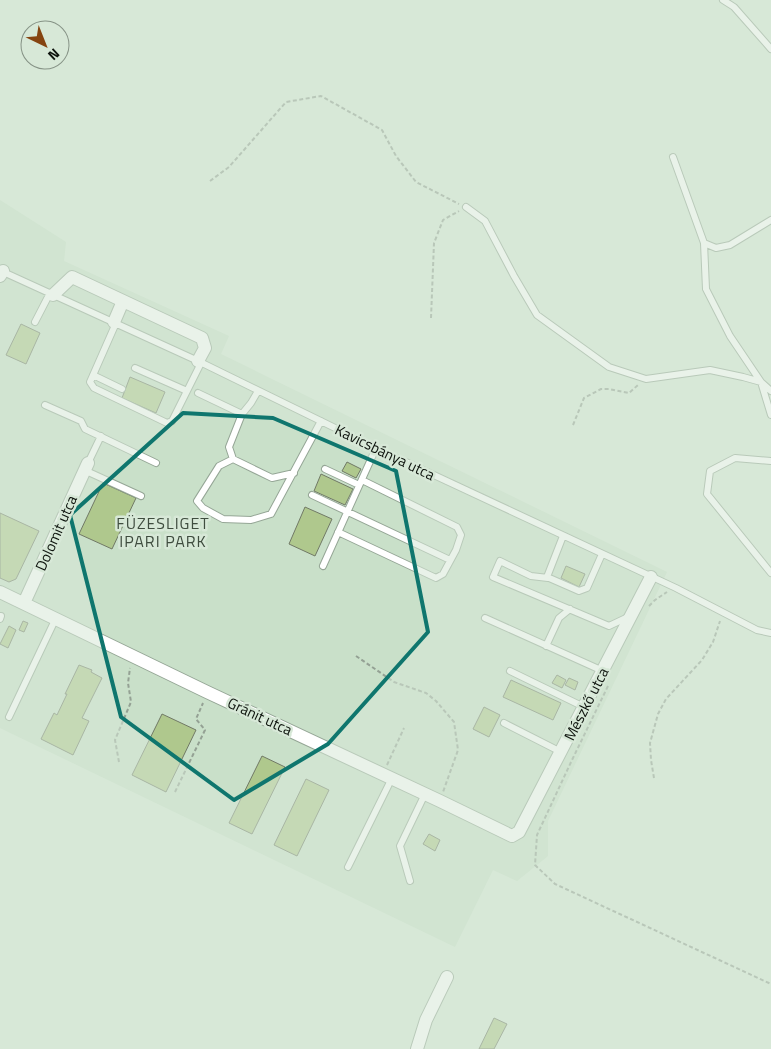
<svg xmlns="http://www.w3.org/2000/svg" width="771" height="1049" font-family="'Titillium Web',sans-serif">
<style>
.built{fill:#c9e0c9}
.building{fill:#afc88d;stroke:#717966}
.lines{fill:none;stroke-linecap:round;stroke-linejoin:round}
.lane-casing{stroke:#95a696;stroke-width:8}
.street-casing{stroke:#95a696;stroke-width:14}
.path{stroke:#94a194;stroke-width:2;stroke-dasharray:4 2.5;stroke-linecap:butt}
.lane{stroke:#fff;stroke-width:6}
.street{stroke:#fff;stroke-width:12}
.marked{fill:none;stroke:#0f766e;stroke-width:4;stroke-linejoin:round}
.labels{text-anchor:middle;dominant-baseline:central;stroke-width:5;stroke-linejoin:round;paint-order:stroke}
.street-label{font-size:15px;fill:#0d130d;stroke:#d7e8d7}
.neighbourhood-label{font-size:16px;letter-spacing:1px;fill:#3f4d3f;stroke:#d7e8d7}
</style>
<rect width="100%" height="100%" fill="#d7e8d7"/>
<path class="built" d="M0 200 66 242 64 261 229 336 221 354 667 572 548 821V856L517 881 493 870 455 947 0 728Z"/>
<path class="building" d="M21 324 40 333 26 364 6 355Z
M130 377 165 392 156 413 122 398Z
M347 462 361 469 356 478 342 471Z
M321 474 353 489 345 505 314 491Z
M103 483 136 498 112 549 79 534Z
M305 507 332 519 315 556 289 544Z
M0 513 39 531 16 579 9 582 0 578Z
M566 566 585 574 579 587 561 578Z
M23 621 28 623 24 632 19 630Z
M9 626 16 630 8 648 0 644Z
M79 665 92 670 91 672 102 678 82 718 89 721 73 755 41 739 54 713 57 715 67 694H65Z
M557 675 566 680 562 688 552 683Z
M569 678 578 682 575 690 565 685Z
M511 680 561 703 553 720 503 697Z
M484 707 500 715 489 737 473 729Z
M162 714 196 730 166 792 132 775Z
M262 756 285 767 252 834 229 823Z
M306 779 329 790 297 856 274 845Z
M429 834 440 840 435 851 423 844Z
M494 1018 507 1024 494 1049H479Z"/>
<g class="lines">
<g class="lane-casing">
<path id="lane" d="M723 0 734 7 771 49
M673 157 704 243 706 289 730 336 761 382 771 415
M466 207 485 221 514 276 537 315 609 367 646 379 710 370 743 377 761 382 771 391
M704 243 716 248 730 245 771 220
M1 271 198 361 376 448 676 588 757 630 771 633
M35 322 50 293
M116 323 90 382 94 388 167 423 172 421 201 363
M135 368 187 391
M93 375 122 389
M198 393 242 414 251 403 258 391
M45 405 81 421 85 429 156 463
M242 414 229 447 233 459 272 478 294 473
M233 459 219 466 197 501 203 508 223 519 251 520 271 514 321 421
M771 461 735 458 710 471 707 494 771 573
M88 463 101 436
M325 469 359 485
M84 470 141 496
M312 495 450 560
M338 532 436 578 443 574 456 550 461 535 457 527 362 480
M563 536 547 577 579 591 587 588 602 554
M323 566 376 448
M548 578 531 576 500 561 493 577 609 626 628 617
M0 616H1L0 619
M485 618 603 671
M546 646 559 618 570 609
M510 671 584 707
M9 717 56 618
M504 723 561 752
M348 867 392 778
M410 881 400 846 425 794"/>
</g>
<g class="street-casing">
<path id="street" d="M0 276 3 271
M53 295 72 277 202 338 205 348 198 361
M114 322 123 301
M0 592 207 692 440 801 512 836 519 832 651 577
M24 603 88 463
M417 1049 426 1020 447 977"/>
</g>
<path class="path" d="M210 181 229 167 286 102 321 96 382 130 396 156 416 182 459 204
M431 318 434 243 443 220 459 211
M573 425 584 398 601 389H609L629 393 638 385
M649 606 655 600 667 592
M356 656 394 682 426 693 436 701 454 722 458 750 443 792
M608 686 572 760 537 835 535 865 555 884 771 984
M119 762 115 740 131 702 128 683 130 668
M387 765 404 728
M654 778 651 760 650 743 658 714 666 699 702 660 713 642 720 621
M175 792 205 730 196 719 203 703"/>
<use href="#lane" class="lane"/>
<use href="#street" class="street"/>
</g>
<path d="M0 0H771V1049H0ZM183 413 273 418 396 471 428 632 328 744 234 800 121 717 70 515Z" fill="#d7e8d7" fill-opacity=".55" fill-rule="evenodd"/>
<path class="marked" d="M183 413 273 418 396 471 428 632 328 744 234 800 121 717 70 515Z"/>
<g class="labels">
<g class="street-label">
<text transform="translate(385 452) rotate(26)">Kavicsbánya utca</text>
<text transform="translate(56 533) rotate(-66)">Dolomit utca</text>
<text transform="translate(586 704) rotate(-63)">Mészkő utca</text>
<text transform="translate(260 716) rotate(25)">Gránit utca</text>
</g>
<g class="neighbourhood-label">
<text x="163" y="523">FÜZESLIGET<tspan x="163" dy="18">IPARI PARK</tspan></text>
</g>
</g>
<g transform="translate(45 45) rotate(137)"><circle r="24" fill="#d7e8d7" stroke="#869386"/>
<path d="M0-4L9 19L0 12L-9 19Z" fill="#854410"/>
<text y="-8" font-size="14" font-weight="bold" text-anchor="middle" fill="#0d130d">N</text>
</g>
</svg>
